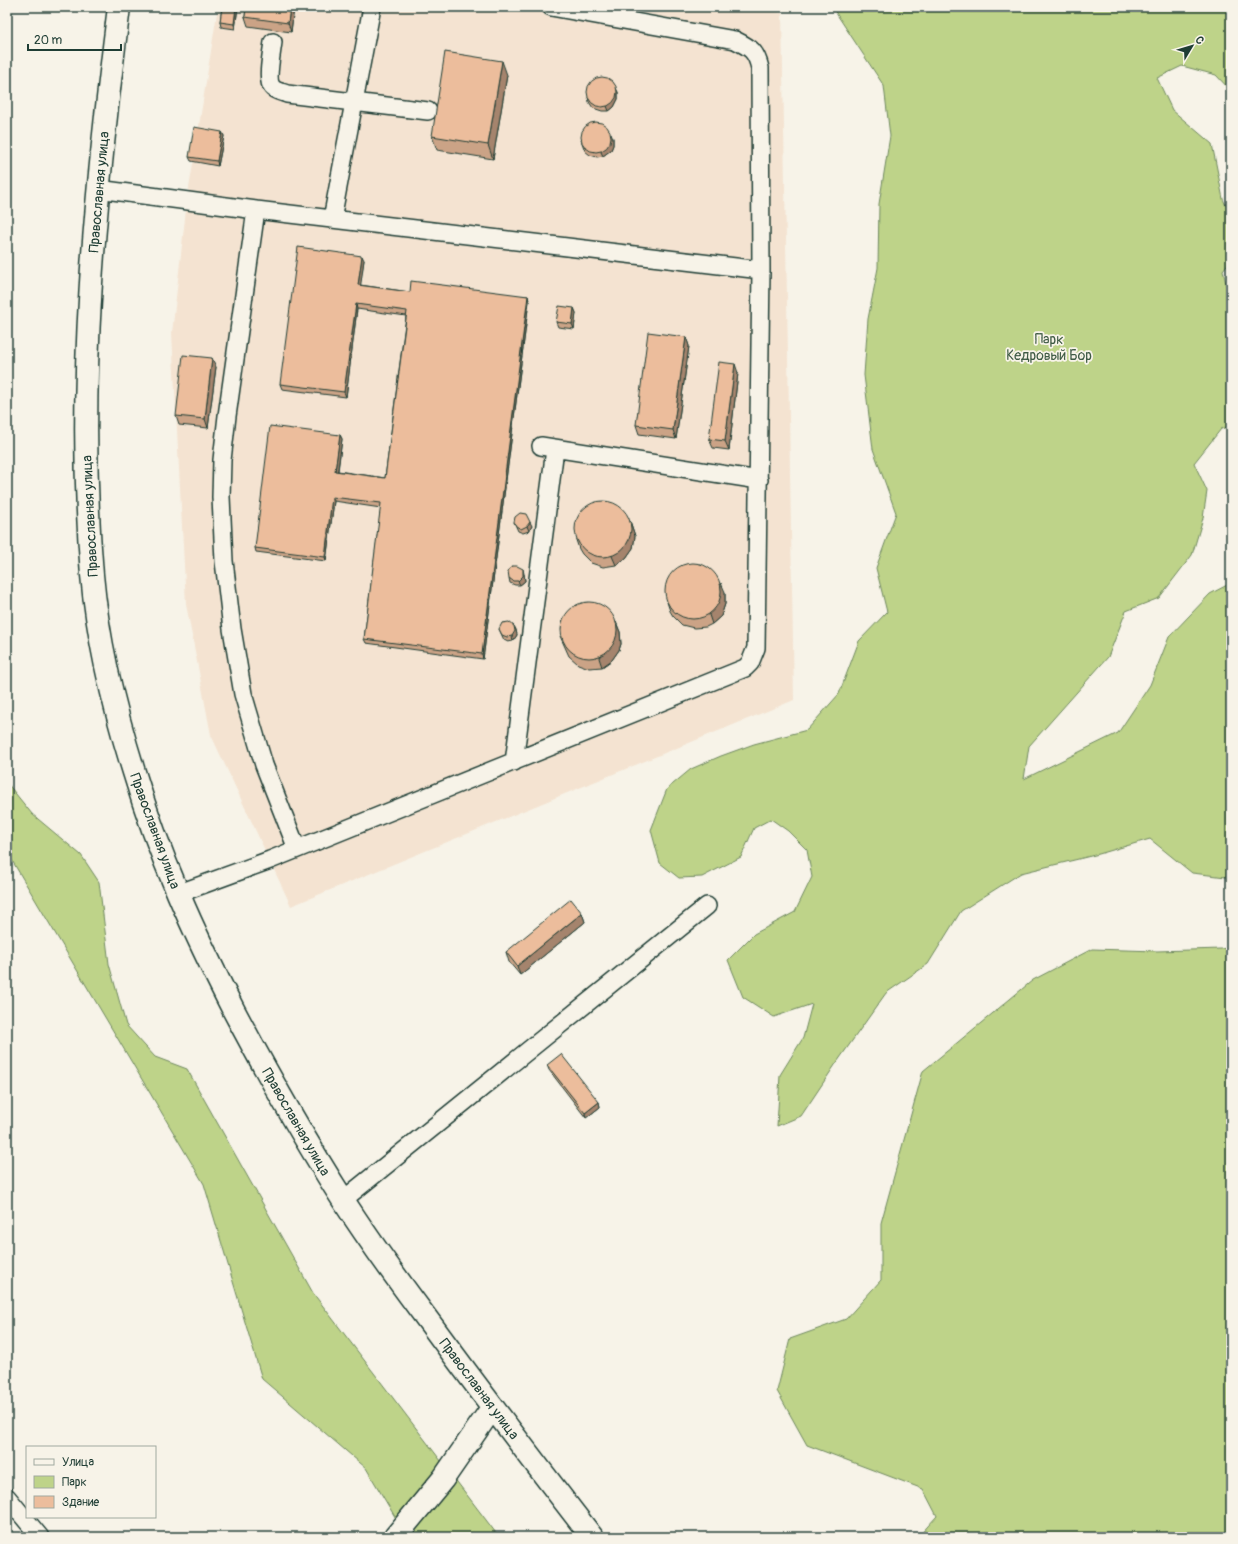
<svg xmlns="http://www.w3.org/2000/svg" width="1238" height="1544" font-family="Pangolin,sans-serif">
<style>
.built{fill:#f4e3d1}
.green{fill:#bed389;stroke:#6e885e}
.lines{fill:none;stroke-linecap:round;stroke-linejoin:round}
.service-casing{stroke:#1f3d34;stroke-width:20}
.minor-casing{stroke:#1f3d34;stroke-width:25}
.service{stroke:#f7f3e8;stroke-width:17}
.minor{stroke:#f7f3e8;stroke-width:22}
.wall{fill:#cba386;stroke:#1f3d34}
.shaded-wall{fill:#a5846d;stroke:#1f3d34}
.building{fill:#ecbd9c;stroke:#1f3d34}
.labels{text-anchor:middle;dominant-baseline:central;stroke-width:3.5;stroke-linejoin:round;paint-order:stroke}
.street-label{font-size:14px;fill:#1f3d34;stroke:#f7f3e8}
.park-label{font-size:14px;fill:#3f5b45;stroke:#f7f3e8}
</style>
<rect width="100%" height="100%" fill="#f7f3e8"/>
<filter id="ink" filterUnits="userSpaceOnUse"><feTurbulence type="fractalNoise" baseFrequency=".025" numOctaves="2"/><feDisplacementMap in="SourceGraphic" scale="8" xChannelSelector="R" yChannelSelector="G"/><feConvolveMatrix kernelMatrix="1 2 1 2 8 2 1 2 1" color-interpolation-filters="sRGB"/></filter>
<g filter="url(#ink)">
<path class="built" d="M218 7H750L782 13 794 700 291 906 211 735 186 604 172 333 187 201Z"/>
<path class="green" d="M832 7H1231V91L1216 75 1182 66 1157 78 1172 110 1212 144 1223 199 1231 217V260L1223 270 1230 302 1231 303V426L1221 429 1194 463 1207 491 1203 518 1192 555 1159 598 1126 611 1108 657 1029 746 1024 779 1118 733 1150 685 1169 637 1210 594 1231 583V854L1226 877 1192 873 1150 839 1099 854 1021 873 961 911 928 964 886 993 835 1065 801 1116 777 1126 780 1075 803 1038 812 1004 774 1017 743 997 728 960 754 934 795 912 812 877 807 850 788 831 771 819 754 828 741 857 702 877 679 878 660 863 651 830 667 789 691 769 721 756 754 744 807 730 839 694 859 641 887 612 876 568 896 513 873 449 864 375 868 319 878 268 879 204 890 136 884 86Z
M7 783 32 814 81 855 99 882 109 964 126 1025 155 1057 187 1069 313 1293 499 1537H407L366 1468 262 1379 204 1184 7 852Z
M1231 947V1537H918L937 1516 923 1489 807 1445 777 1391 790 1339 846 1319 881 1280V1223L923 1071 1033 980 1092 949 1157 951 1221 949Z"/>
<g class="lines">
<g class="service-casing">
<path id="service" d="M273 42C272 51 266 80 272 87 275 91 282 92 287 94L428 111
M98 189 256 210 761 270
M256 210 227 416 222 460 221 497 224 561 232 629 243 694 264 765 297 849
M332 219 372 7
M541 446 759 480
M514 762 555 449
M177 894 270 860 745 668 750 663 756 648 761 270 760 68C756 51 751 48 735 40L551 7
M343 1200 707 906
M7 1497 40 1537"/>
</g>
<g class="minor-casing">
<path id="minor" d="M119 7C95 195 76 386 92 575 98 642 114 708 134 772 159 856 194 933 234 1011 268 1075 304 1139 343 1200 370 1242 400 1283 430 1323 483 1395 537 1466 592 1537
M395 1537 443 1479 492 1408"/>
</g>
<use href="#service" class="service"/>
<use href="#minor" class="minor"/>
</g>
<path class="wall" d="M222 7H238L235 29 221 27 220 22Z
M246 7H294L291 32 248 26 245 17Z
M507 75 493 159 437 150 432 136Z
M618 92V99L614 107 609 111H602L593 108 589 102 588 97Z
M222 132 224 136 218 166 191 161 189 157Z
M613 138V145L611 150 603 156 597 157 590 155 585 151 581 140Z
M364 260 360 285 410 292 528 296 529 301 483 659 366 643 364 639 381 508 334 501 326 561 256 552 255 548 340 435 342 439 338 471 385 478 406 316 357 309 346 397 282 389 280 384Z
M574 308 576 313 574 329 558 327 556 322Z
M686 337 689 346 676 439 639 434 636 425Z
M216 367 208 428 179 425 176 416Z
M738 373 729 450 713 448 709 439Z
M630 521 635 536 633 548 626 558 616 565 603 567 591 563 582 554 579 549 576 540Z
M514 522 532 526 529 531 523 533 518 531Z
M524 574 525 581 520 585H515L510 583 509 578Z
M725 592V604L721 616 712 624 706 627 694 628 682 625 673 616 670 611 667 602Z
M616 622 620 632 621 644 619 650 612 660 602 667 589 668 578 664 569 656 560 636Z
M514 626 516 630 517 635 513 641 508 642 504 640 499 629Z
M582 913 585 922 520 975 509 962 506 952Z
M547 1065 599 1102 600 1107 586 1118 549 1070Z"/>
<path class="shaded-wall" d="M236 7H238L235 29 234 24Z
M290 7H294L291 32 288 23Z
M502 61 507 75 493 159 488 145Z
M616 88 618 92V99L614 107 609 111 607 106Z
M222 132 224 136 218 166 217 161Z
M611 133 613 138V145L611 150 603 156 601 152Z
M362 256 364 260 360 290 358 285Z
M528 296 529 301 483 659 482 654Z
M356 304 357 309 346 397 344 392Z
M574 308 576 313 574 329 572 324Z
M686 337 689 346 676 439 673 430Z
M212 358 216 367 208 428 205 419Z
M735 364 738 373 729 450 725 441Z
M340 435 342 439 337 476 335 471Z
M332 497 334 501 326 561 325 557Z
M630 521 635 536 633 548 626 558 616 565 612 556Z
M530 522 532 526 529 531 527 526Z
M523 569 524 574 525 581 520 585 518 581Z
M721 583 725 592V604L721 616 712 624 709 615Z
M616 622 620 632 621 644 619 650 612 660 602 667 599 658Z
M514 626 516 630 517 635 513 641 512 636Z
M582 913 585 922 520 975 517 966Z
M599 1102 600 1107 586 1118 585 1113Z"/>
<path class="building" d="M222 7H236L234 24 220 22Z
M246 7H290L288 23 245 17Z
M445 52 502 61 488 145 432 136Z
M587 92a15 15 0 1 1 30 0a15 15 0 1 1-30 0Z
M581 137a15 15 0 1 1 30 0a15 15 0 1 1-30 0Z
M194 127 222 132 217 161 189 157Z
M298 247 362 256 358 285 410 292 411 281 528 296 482 654 364 639 381 503 332 497 325 557 255 548 270 426 340 435 335 471 385 478 407 311 356 304 344 392 280 384Z
M559 306 574 308 572 324 556 322Z
M648 332 686 337 673 430 636 425Z
M183 355 212 358 205 419 176 416Z
M719 362 735 364 725 441 709 439Z
M575 529a28 28 0 1 1 56 0a28 28 0 1 1-56 0Z
M520 513 526 514 530 522 527 526 521 529 516 526 514 522 515 517Z
M665 591a28 28 0 1 1 56 0a28 28 0 1 1-56 0Z
M512 566H517L523 569V576L518 581H513L509 578 508 571Z
M561 630a28 28 0 1 1 56 0a28 28 0 1 1-56 0Z
M509 622 514 626 515 631 512 636 507 637 502 635 499 629 502 623Z
M571 899 582 913 517 966 506 952Z
M561 1054 599 1102 585 1113 547 1065Z"/>
</g>
<g class="labels">
<g class="street-label">
<text transform="translate(99 192) rotate(-85)">Православная улица</text>
<text transform="translate(90 516) rotate(-93)">Православная улица</text>
<text transform="translate(155 831) rotate(70)">Православная улица</text>
<text transform="translate(296 1122) rotate(60)">Православная улица</text>
<text transform="translate(479 1389) rotate(53)">Православная улица</text>
</g>
<g class="park-label">
<text x="1049" y="339">Парк<tspan x="1049" dy="16">Кедровый Бор</tspan></text>
</g>
</g>
<rect width="1238" height="1544" fill="none" stroke="#f7f3e8" stroke-width="24"/>
<rect x="12" y="12" width="1214" height="1520" fill="none" stroke="#1f3d34" stroke-width="1.5" filter="url(#ink)"/>
<rect x="26" y="1446" width="130" height="72" fill="#f7f3e8" stroke="#a1aaa0"/>
<rect x="34" y="1459" width="20" height="6" fill="#f7f3e8" stroke="#a1aaa0"/>
<text x="62" y="1466" font-size="12" fill="#1f3d34">Улица</text>
<rect x="34" y="1476" width="20" height="12" fill="#bed389" stroke="#a1aaa0"/>
<text x="62" y="1486" font-size="12" fill="#1f3d34">Парк</text>
<rect x="34" y="1496" width="20" height="12" fill="#ecbd9c" stroke="#a1aaa0"/>
<text x="62" y="1506" font-size="12" fill="#1f3d34">Здание</text>
<g transform="translate(1192 46) rotate(52)" stroke="#f7f3e8" stroke-width="3" paint-order="stroke">
<path d="M0-3L7 15L0 10L-7 15Z" fill="#1f3d34"/>
<text y="-6" font-size="11" font-weight="bold" text-anchor="middle" fill="#1f3d34">С</text>
</g>
<path d="M28 44v6h93v-6" fill="none" stroke="#1f3d34" stroke-width="2"/>
<text x="34" y="44" font-size="12" fill="#1f3d34" stroke="#f7f3e8" stroke-width="3" paint-order="stroke">20 m</text>
</svg>
